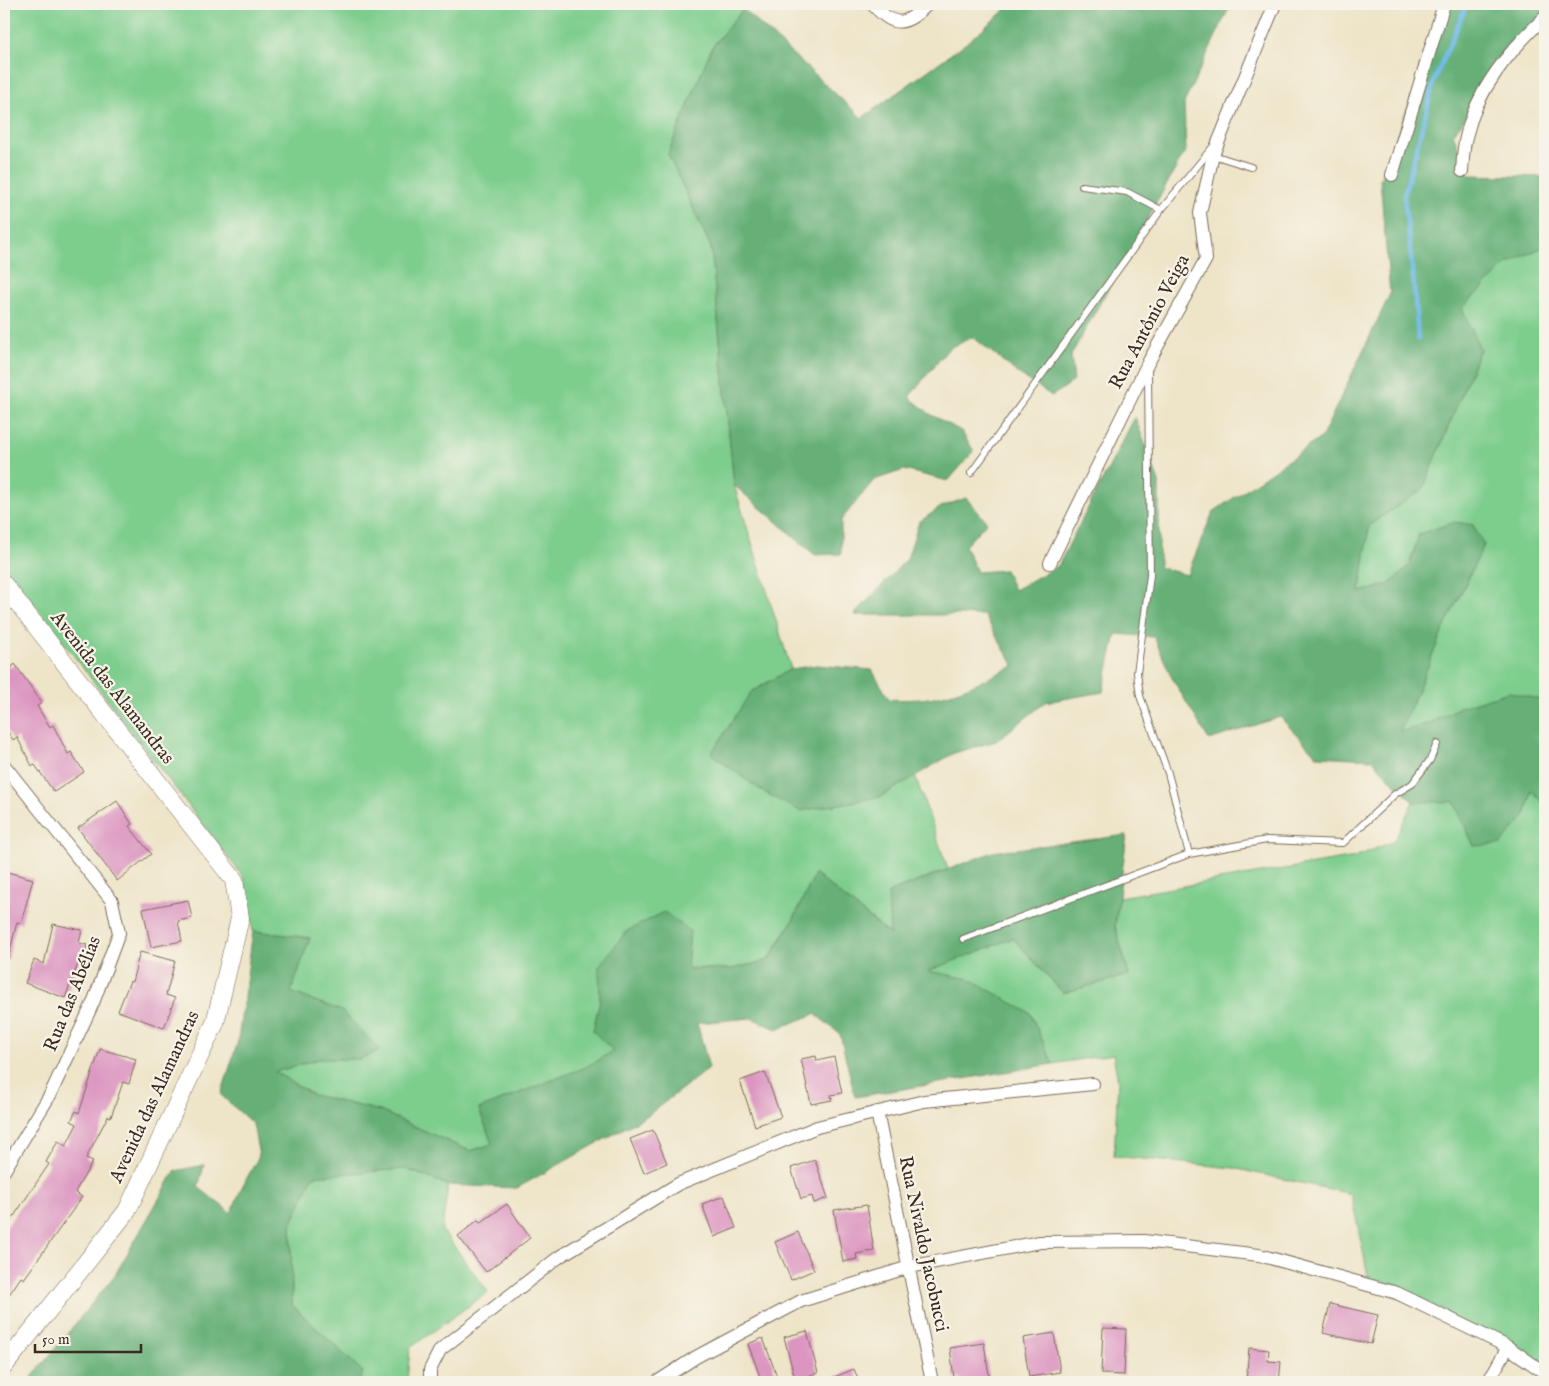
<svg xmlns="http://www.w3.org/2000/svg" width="1549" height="1386" font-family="'IM FELL English',serif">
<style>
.green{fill:#7dcd8d;stroke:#5c7c56}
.forest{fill:#66b078;stroke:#506d4b}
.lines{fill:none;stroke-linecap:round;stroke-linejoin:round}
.stream{stroke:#70bbe9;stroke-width:4.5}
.building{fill:#dc95c1}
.lane-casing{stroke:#7a6b5a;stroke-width:8}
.street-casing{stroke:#7a6b5a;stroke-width:14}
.secondary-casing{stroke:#7a6b5a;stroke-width:19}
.lane{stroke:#fff;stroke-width:6}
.street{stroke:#fff;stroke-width:12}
.secondary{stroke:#fff;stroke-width:18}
.labels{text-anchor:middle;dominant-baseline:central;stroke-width:4.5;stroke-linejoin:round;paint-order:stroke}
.street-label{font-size:19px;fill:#3b2a1e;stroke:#f7f3e8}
</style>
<rect width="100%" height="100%" fill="#f7f3e8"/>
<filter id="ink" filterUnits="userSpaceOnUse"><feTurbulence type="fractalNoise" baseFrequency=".02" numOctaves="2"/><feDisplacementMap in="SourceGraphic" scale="10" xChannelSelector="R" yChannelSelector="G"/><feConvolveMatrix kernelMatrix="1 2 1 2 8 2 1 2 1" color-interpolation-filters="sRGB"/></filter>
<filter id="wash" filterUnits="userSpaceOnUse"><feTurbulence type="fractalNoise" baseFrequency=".0096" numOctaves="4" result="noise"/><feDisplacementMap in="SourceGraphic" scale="20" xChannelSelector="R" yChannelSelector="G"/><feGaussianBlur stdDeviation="1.12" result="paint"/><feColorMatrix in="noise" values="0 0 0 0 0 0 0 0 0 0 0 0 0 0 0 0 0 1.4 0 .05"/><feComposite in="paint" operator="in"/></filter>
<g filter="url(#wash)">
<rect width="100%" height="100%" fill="#eee5c9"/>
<path class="green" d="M4 4H738L743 9 712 47 668 154 711 247 734 485 791 669 751 692 880 797 915 776 948 869 888 893 891 935 815 874 794 918 768 960 732 969 599 966 600 1000 593 1031 614 1051 588 1066 479 1109 492 1144 470 1151 380 1111 313 1095 275 1072 318 1059H360L342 1012 291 992 310 938 253 931 244 878 4 565Z
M1545 246V701L1509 692 1460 707 1430 723 1400 732 1440 637 1484 545 1419 534C1407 575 1403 582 1360 592L1369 525 1423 489 1480 349 1462 308 1507 264Z
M1532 789 1545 805V1373L1508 1347 1370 1285 1351 1194 1233 1168 1114 1156 1118 1081 1113 1054 1053 1064 1030 1013 927 971 1013 938 1063 993 1128 975 1115 926 1119 897 1355 857 1394 841 1413 802 1454 801 1474 846 1525 816Z
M406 1169 448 1185 442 1230 488 1292 410 1348 407 1382H359L363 1372 292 1305 291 1225 313 1175Z"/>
<path class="forest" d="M1012 4H1231L1184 103 1186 150 1071 355 1074 381 1052 396 1015 371 973 337 949 348 909 397 930 414 961 431 974 451 948 481 904 470 874 480 841 520V554L815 555 734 485 711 247 668 154 712 47 743 9 862 118 965 44Z
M1448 4H1545V13L1453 134 1469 175 1545 177V246L1507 264 1462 308 1480 349 1423 489 1369 525 1360 592 1389 585 1410 565 1419 534 1455 522 1473 525 1484 545 1440 637 1400 732 1430 723 1460 707 1509 692 1545 701V805L1532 790 1525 816 1501 844 1474 846 1454 802H1413L1371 759 1317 756 1280 717 1209 740 1172 678 1154 637 1116 634 1103 692 1046 702 996 741 954 753 880 797 800 811 762 791 711 754 751 692 791 669 817 665 872 670 889 699C942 703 968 687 1014 666L984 615H854L907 559 919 522 941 507 966 498 987 522 965 546 977 572 1005 570 1014 590 1058 566 1135 417 1159 482V567L1187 575 1213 512 1322 437 1390 294 1380 179Z
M1127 835 1115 926 1129 975 1063 993 1013 938 928 971 970 979 1030 1013 1053 1064 855 1097 840 1034 815 1014 777 1029 751 1018 697 1023 709 1068 648 1115 517 1188 448 1185 406 1169 313 1176 291 1225 292 1305 363 1372 359 1382H28L115 1275 175 1171 204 1165 198 1187 231 1213 242 1187 259 1156 253 1124 221 1095 238 1041 253 931 310 938 291 992 342 1011 380 1050 360 1059H318L275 1072 313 1095 380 1111 470 1151 492 1144 479 1109 588 1066 613 1051 593 1031 600 1000 599 966 627 931 664 912 690 931 687 969H732L769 960 794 918 815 874 890 935 888 893 993 852Z"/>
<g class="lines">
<path class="stream" d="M1418 339 1413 274 1404 196 1434 81 1467 4"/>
</g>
<g id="blocks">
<path class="building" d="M4 658 11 668 15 664 42 703 37 706 50 727 53 725 68 754 71 752 84 772 54 792 35 765 32 766 17 737 13 740 4 726Z
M117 801 132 824 129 826 151 854 117 881 78 828Z
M4 871 33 879 21 923 17 922 8 959 4 958Z
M188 900 192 918 178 921 182 941 151 947 143 909Z
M53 924 82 930 79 943 87 945 84 960 80 959 65 998 25 983 34 960 44 964Z
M140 952 175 961 166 995 175 998 164 1028 118 1011 130 981 132 982Z
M100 1049 136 1059 129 1084 123 1082 111 1117 108 1116 86 1158 93 1161 75 1192 82 1197 24 1279 21 1277 4 1302V1231L49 1164 46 1162 58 1141 66 1146 77 1124 71 1121 76 1111 79 1113Z
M816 1056 817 1061 834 1057 842 1093 831 1095 832 1100 811 1104 801 1059Z
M765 1072 781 1117 755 1126 740 1081Z
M653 1130 667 1163 644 1173 630 1139Z
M815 1160 828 1198 814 1203 812 1196 801 1199 791 1168Z
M724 1196 736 1228 714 1237 702 1204Z
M507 1204 530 1238 486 1272 458 1236 478 1220 480 1223Z
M867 1205 874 1251 856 1254 857 1259 843 1262 834 1210Z
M798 1232 814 1270 791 1280 775 1242Z
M1330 1304 1378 1315 1371 1344 1323 1333Z
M1103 1328 1126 1329 1124 1375 1101 1374Z
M807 1331 818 1373 795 1379 784 1337Z
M1054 1333 1060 1372 1029 1377 1023 1338Z
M763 1338 779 1382H762L748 1344Z
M984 1343 990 1382H960V1378H954L950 1348Z
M1249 1348 1269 1350 1268 1361 1281 1362 1279 1382H1246Z
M854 1369 859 1382H822Z"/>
</g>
</g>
<g filter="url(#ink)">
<use href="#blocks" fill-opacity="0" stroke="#7a6b5a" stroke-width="1"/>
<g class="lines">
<g class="lane-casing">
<path id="lane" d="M1213 155 1251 167
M1082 186 1127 192 1161 210
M1148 371 1150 575 1137 673 1140 696 1168 773 1189 854
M971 473 1161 210 1212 148
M963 939 1189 854 1267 840 1343 843 1395 794 1412 784 1430 760 1437 744"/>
</g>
<g class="street-casing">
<path id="street" d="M872 4C895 28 904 27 928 4
M1462 171C1463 160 1463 148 1466 137 1477 89 1510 50 1545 17
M1392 175 1444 4
M1050 563 1148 363 1206 259 1200 213 1213 155 1275 4
M4 765 112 901 119 933 93 1003 50 1095 4 1171
M877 1112 932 1382
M430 1382V1370L440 1350 559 1257 678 1184 817 1127 924 1101 1093 1084
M657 1382 696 1357 801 1301 909 1267 1040 1242 1144 1241 1259 1255 1397 1293 1508 1347 1545 1373
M1488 1382 1508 1347"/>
</g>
<g class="secondary-casing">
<path id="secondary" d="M4 585 234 880 240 918 215 1023 127 1211 4 1366"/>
</g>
<use href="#lane" class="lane"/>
<use href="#street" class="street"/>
<use href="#secondary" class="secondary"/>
</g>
</g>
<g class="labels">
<g class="street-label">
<text transform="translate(1150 322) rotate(-62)">Rua Antônio Veiga</text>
<text transform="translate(112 688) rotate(52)">Avenida das Alamandras</text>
<text transform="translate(73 994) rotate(-68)">Rua das Abélias</text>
<text transform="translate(155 1097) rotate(-65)">Avenida das Alamandras</text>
<text transform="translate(923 1244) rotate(78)">Rua Nivaldo Jacobucci</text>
</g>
</g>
<rect width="1549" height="1386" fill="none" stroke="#f7f3e8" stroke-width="20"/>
<path d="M35 1344v8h106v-8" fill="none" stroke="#3b2a1e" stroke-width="2.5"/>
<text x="42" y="1344" font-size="15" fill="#3b2a1e" stroke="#f7f3e8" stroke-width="4" paint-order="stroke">50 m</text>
</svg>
